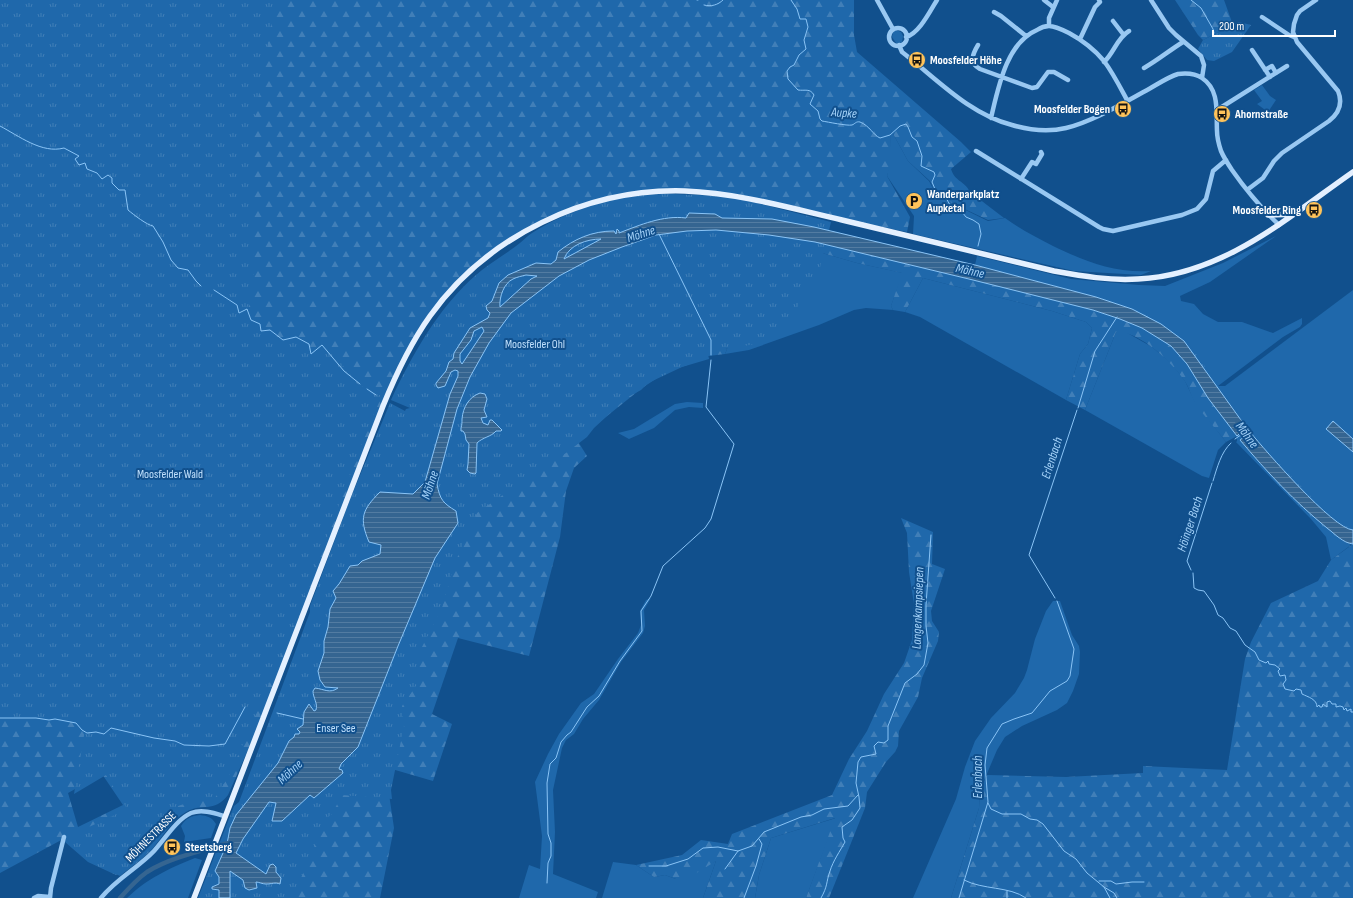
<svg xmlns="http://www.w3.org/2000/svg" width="1353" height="898" font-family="'Sofia Sans Condensed',sans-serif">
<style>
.green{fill:#1f68ab}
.forest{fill:url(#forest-firs);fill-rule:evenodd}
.park{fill:url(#park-tufts)}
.water{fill:url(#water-rules);stroke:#8ac4f6;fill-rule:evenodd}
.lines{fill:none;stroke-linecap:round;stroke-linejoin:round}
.stream{stroke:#8ac4f6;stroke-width:1}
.canal{stroke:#356591;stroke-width:4.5}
.river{stroke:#356591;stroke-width:7}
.minor{stroke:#99c8f2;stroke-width:4.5}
.major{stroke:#e4f0ff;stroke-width:5.5}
.labels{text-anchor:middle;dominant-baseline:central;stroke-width:4;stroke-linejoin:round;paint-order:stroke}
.poi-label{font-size:12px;font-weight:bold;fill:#fff;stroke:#11508d;text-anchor:start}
.park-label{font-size:12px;fill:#c0e0fd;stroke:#11508d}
.street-label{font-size:12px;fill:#fff;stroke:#11508d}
.water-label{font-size:13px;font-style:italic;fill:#a4d2f9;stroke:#11508d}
</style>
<defs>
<pattern id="forest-firs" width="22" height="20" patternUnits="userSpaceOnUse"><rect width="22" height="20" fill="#1f68ab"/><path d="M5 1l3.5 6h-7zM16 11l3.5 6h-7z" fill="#417fb8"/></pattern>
<pattern id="park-tufts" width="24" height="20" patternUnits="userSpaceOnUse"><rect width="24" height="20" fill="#1f68ab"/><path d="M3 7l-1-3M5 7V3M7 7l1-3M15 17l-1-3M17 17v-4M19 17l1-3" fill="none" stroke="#417fb8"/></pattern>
<pattern id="water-rules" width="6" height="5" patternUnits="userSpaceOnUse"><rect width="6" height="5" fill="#356591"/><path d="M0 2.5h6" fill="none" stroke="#537ca2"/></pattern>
</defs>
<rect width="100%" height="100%" fill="#11508d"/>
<path class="green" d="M896 30 901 32 903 36 902 42 899 44 896 43 892 37 893 32Z
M1262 85 1270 96 1276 100 1268 112 1257 104 1262 101 1254 90Z
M891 130 908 161 929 181 937 196 988 221 1005 218C1020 229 1036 237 1053 246 1087 262 1113 273 1151 271L1141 275 1074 271 913 234 914 216 887 176 889 166Z
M1276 236 1210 282 1180 296 1181 301 1194 304 1203 314 1218 322H1242L1273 333 1302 318V324L1300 327 1283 337 1218 386H1225L1353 290V530C1339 529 1257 454 1240 440L1340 539 1351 545 1331 560 1326 537 1311 519 1236 442 1249 431 1218 387 1161 324 1132 309 1096 297 975 265 977 256 1071 279 1139 285 1165 286 1223 263Z
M791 244 857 263 903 273 891 306 893 310 866 308 854 310 819 325 749 350 725 354 727 349Z
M923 278 1052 311 1086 322 1092 328 1088 344 1080 354 1066 400 920 317 905 312Z
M1124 331 1152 347 1172 364 1185 381 1195 402 1226 442 1218 450 1209 478 1202 476 1085 410 1116 332Z
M687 402 703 403V408L689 407 675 410 654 428 629 439 618 433 634 429 675 404Z
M651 598 644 610 645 626 643 633 621 662 599 700 583 719 574 734 566 740 562 748 553 790 555 832 553 874 598 892 596 898H519L529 865 540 869 542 836 535 782 548 754 559 734 581 703 594 694 618 659 638 633 641 625 640 611 646 600Z
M1053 601H1060L1072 635 1079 646 1080 652 1079 674 1073 691 1067 703 1057 710 1022 726 1005 737 997 750 980 790 979 808 951 898H913L956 799 965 767 975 741 991 718 1015 693 1024 678 1027 670 1035 639 1046 611Z
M200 815C207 816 212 817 216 824L211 838 184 842 185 836 181 826C186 818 191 816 200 815Z
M836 818 806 898H755L759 875 771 838Z
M195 858 202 860 188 898H127C148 878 168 869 195 858Z
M716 861 703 898H602L613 862 636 865 654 877 665 875 676 879Z"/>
<path class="forest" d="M0 0H854V35L857 52 961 142 971 152 951 169C955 182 964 180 970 192L1004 218 988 220 937 196 930 181 908 161 891 130 890 166 887 176 910 217 907 232 702 191 629 195 550 218 479 263 431 315 391 386 270 700 228 795C213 814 203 802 186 812 172 820 163 836 153 848 144 858 131 867 120 876L89 861 65 838 0 873ZM102 774 123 805 78 827 68 793Z
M1175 0H1224L1233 25 1203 40 1198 35Z
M716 230 769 235 815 242 973 280 1093 310 1120 319 1142 328 1171 346 1187 364 1208 398 1237 436 1226 442C1216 429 1204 416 1195 403 1191 396 1189 387 1184 380 1172 362 1138 330 1116 332L1085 410 1066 400 1080 354 1088 344 1092 328 1086 322 1052 311 923 278 905 312 893 310 891 306 902 273 857 263 791 244 727 238 717 346 727 349 725 354 700 357 698 361 665 373 642 388 577 440 587 456 574 468 566 491 560 537 529 656 458 638 432 714 452 724 433 781 385 767 394 828 380 898H230V871L243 880 245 888 249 890 257 888 256 882C259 882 263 884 266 884 272 884 274 882 280 884L281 878 276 872V867L273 864 270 865 267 874 236 853 243 839 269 802 276 803 272 821H282L310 795 315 798 343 773 342 770H339L341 764 358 747 398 646 435 558 458 523 456 511C443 503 440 500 437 484L457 409 470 377 489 343 511 313 559 276 589 260 622 247 656 235 687 231ZM480 393 485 394 487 399 484 410 487 417 480 418 483 421V423L488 425 490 420H492L502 430 501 431H496C491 438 483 437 477 444L476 473 475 474 470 473 467 470 468 465 469 444 466 440 465 434 463 431H461V428C462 425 462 422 462 419 463 407 469 397 480 393Z
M901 518 933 532 932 564 945 569 931 611 932 621 939 632 938 641 922 678 918 697 899 731 898 746 895 752 886 762 867 792 865 808 829 898H806L835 818 771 838 759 875 755 898H703L716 861 685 880 676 879 665 875 654 877 636 865 682 855 701 840 728 844 732 834 832 795 849 759 867 731 884 694 904 663 912 640 914 604 909 572 907 533Z
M1353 544V898H951L979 808 980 790 987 775 1066 777 1143 773V766L1227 770 1245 659 1251 642 1271 603 1318 581 1331 560Z"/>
<path class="park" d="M0 0H278L271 26 251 139V211L254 272 248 311 251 319 260 325 261 330 271 331 277 337 285 340 297 338 304 344 307 343 309 345 310 354 313 352 322 344 325 349 332 354 336 362 341 363 344 367 345 372 350 374 353 381 371 392 382 396 372 418 279 661 229 776 215 798 210 799 196 800 178 806 168 814 149 843 141 858 128 868 116 875 88 862 65 842 66 838 72 835 127 809 106 775 74 794 86 724 54 719 50 721 35 719 0 718Z
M1239 22 1251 25 1232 52 1214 61 1207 60 1198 49 1203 40Z
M673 194 721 196 745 200 831 222 818 276 807 287 791 321 779 336 755 344 719 350 708 354 709 359 682 367 648 383 641 390 628 397 620 404 594 428 587 437 566 453 546 465 477 513 454 565 442 608 422 647 416 686 402 706 404 726 391 790 392 799 342 795 332 814 326 819 324 823 314 849 292 898H198L234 806 239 802 310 612V606L351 497 390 403 405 411 406 409 410 408 391 400C412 355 438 308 476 275 490 263 506 254 520 243 524 240 527 236 532 233 560 215 600 200 634 196 647 194 660 194 673 194Z
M1102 299C1130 307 1162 319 1184 340 1195 349 1202 362 1210 374 1222 392 1234 410 1246 428L1250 429 1254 437 1323 509 1342 525 1353 528V544C1339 540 1328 531 1317 522 1288 497 1264 468 1237 441V438L1235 435 1239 426 1194 360Z"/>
<path class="water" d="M689 213 715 214 722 218 772 219 814 227 975 265 1096 297 1132 309 1161 324 1184 341 1246 427 1237 436 1208 398 1187 364 1171 346 1142 328 1120 319 1093 310 973 280 815 242 769 235 716 230 687 231 656 235 622 247 589 260 559 276 511 313 489 343 470 377 457 409 437 484C440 500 443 503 456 511L458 523 435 558 398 646 358 747 341 764 339 769 342 770 343 773 314 798 310 795 282 821H272L276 803 269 802 243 839 236 853 266 874 270 865 273 864 276 867V872L281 878 280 884C275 882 272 884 266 884 262 884 259 882 256 882L257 888 249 890 245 888 243 880 230 871V898H219V890L212 889V887L219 884V877L215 871 227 844 230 828 236 815 278 763 289 741 294 737 295 734H299L300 732 297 729 303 725 304 712 309 704 314 711 316 710C318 703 313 698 313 691L315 688C324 689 330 694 338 688L325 687 320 680 318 671 324 653V641L328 627 330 609 336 598 333 591 339 584 350 566 358 565 362 561 380 554 381 545 369 542C359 518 362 510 380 492L413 494 425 482 450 394 458 376V371L455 370 451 372 445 386 438 388 436 385V383L446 371 449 362 453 359 454 353 470 328 488 318 490 313 487 310 486 306 492 301 499 283 508 275 536 263 551 264 556 260 558 252C574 239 592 231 614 231L616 234 617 229 619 231V233C640 225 663 215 686 218ZM601 239 564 259C569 245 587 239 601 239ZM526 275 537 276 531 279 500 307C499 297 504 283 513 279 517 277 522 276 526 275ZM482 327 484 331 462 364 460 361V354L471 340 474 331Z
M480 393 485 394 487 399 484 410 487 417 481 418 483 423 488 425 490 420H492L502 430 501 431H496C491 437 483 437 477 443L476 473 475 474 470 473 467 470 468 464 469 444 466 440 465 434 463 431H461V428C462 425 462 422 462 419 463 407 469 397 480 393Z
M1333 421 1353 439V452L1326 429Z
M1250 432C1265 450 1333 529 1353 530V544C1343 543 1335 534 1327 528 1295 502 1267 472 1240 440Z"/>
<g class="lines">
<path class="stream" d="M697 0H698
M791 0 797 9 800 19H806L808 27 804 40 806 49 799 55 794 65 790 67 787 71 788 79 798 90C805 91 810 88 814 95L810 104 818 111 820 119 822 121C828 122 847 126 852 125 855 124 856 121 860 122 870 126 873 135 880 138L890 135 900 126 906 124 908 127 912 137 917 141 922 156 921 166 934 172 935 175 932 182 935 189 946 198 950 205 959 208 966 217 973 220 979 224 981 234 978 246
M1191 0 1201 8 1213 29 1214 33
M704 5C711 7 718 5 723 0
M0 126C19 136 42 154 64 148L79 156 75 159 79 165 85 163 87 169 97 173 102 179 108 175 112 178V183L119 190H125L128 210C134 215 147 225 153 226L163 242 171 260 178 268 188 270 196 281 201 286
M659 234 711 340V355
M214 290 237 305 239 313 247 309 251 320 260 324 261 331 270 330 283 340 296 337 309 344 311 354 322 345 344 371 360 384
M367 389 376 395
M1078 408 1095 351 1117 317
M1235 439 1245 432
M1213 481C1217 468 1221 452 1231 443
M1191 570 1187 561 1212 483
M1193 573 1194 588 1198 590 1204 591 1214 605 1218 615 1223 618 1230 628 1236 631 1245 645 1255 652 1259 660 1266 663 1268 661 1269 664 1275 665 1280 669 1278 671 1280 676 1285 675 1286 680 1283 684 1285 689 1294 691 1296 689 1301 690 1302 694C1308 697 1317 699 1317 707L1319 705 1320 707H1322L1323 704 1327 707V702L1330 701 1332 704H1336V707L1340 706 1343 707 1344 710 1346 708 1347 711 1351 709V712H1353
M1055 598 1029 555 1077 410
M277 713 303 719
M0 718H36L49 720 55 719 76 723 82 730 87 733 96 732 104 734 111 728 154 738 175 741 184 745 209 746 225 744 245 707
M988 803 991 809 1002 814H1021L1030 819 1037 820 1043 824 1064 851 1076 859 1087 873 1104 887 1110 898
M649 866H666L688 859 703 848 718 847 738 851
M725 869 738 851 752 846 764 832 801 817 812 815 824 809 848 806 858 795
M964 880C983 890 1009 886 1026 898
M1099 881H1111L1116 884 1132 882H1144
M547 883 548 863 551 856V843L548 834 547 783 550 764 556 758 561 742 567 735 571 732 587 707 599 696 620 661 642 631 641 611 651 596 663 566 705 528 711 519 734 444 706 407 711 360
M1104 887 1114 893 1117 898
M744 898 756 866 762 844 759 839
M821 898C828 886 826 882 830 871 833 861 840 851 845 842L843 838 842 827 852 820 860 808 859 797 856 783 858 762 861 757 876 754 874 746 878 742 884 743 888 740V726L905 683 917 674 924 665 928 643 926 626V605L931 535
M959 898 988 802 985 765 987 748 1002 724 1014 719 1032 713 1050 691 1067 681 1070 676 1074 649 1057 601
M1007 898V891"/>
<path class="canal" d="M120 898C128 889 137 879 147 872 171 857 205 850 232 842"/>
<path class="river" d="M1239 423 1252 442"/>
<path class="minor" d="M877 0 893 29
M1044 0 1053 7
M1151 0 1169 28 1176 35 1201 56 1204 65 1202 78
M994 12 1001 16 1026 36
M1262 17 1289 35 1294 37
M1113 21 1123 34
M1049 26V18L1057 0
M889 37a9 9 0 1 1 18 0a9 9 0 1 1-18 0Z
M906 37C919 34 930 11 937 0
M1080 39 1095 7 1100 2 1099 0
M899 45 902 52C937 79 969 114 1012 125 1029 130 1049 132 1066 128 1094 121 1123 103 1149 89 1158 84 1168 77 1178 74 1186 73 1196 74 1202 78 1220 90 1216 112 1217 131 1217 138 1219 145 1221 151 1224 158 1228 164 1232 170 1246 190 1261 208 1279 225
M978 45C972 55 969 63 980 69L1032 88 1037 87 1048 72H1054L1068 80
M1252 50 1270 77
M1104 62C1114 53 1117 38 1129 31
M1144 68C1158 60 1170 50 1183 42
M1265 70 1272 66 1276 73
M1217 110 1287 66
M991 118C998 89 1006 43 1037 30 1040 28 1045 26 1049 26 1055 26 1063 30 1069 33 1082 40 1094 49 1104 61 1113 73 1120 87 1127 100
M976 151 1099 227 1103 229 1113 231 1182 215 1197 209 1206 199 1213 171 1226 160
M1021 179 1032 162 1036 164 1042 154 1041 152
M1247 190 1263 178 1274 161 1282 153 1329 121C1339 113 1343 103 1338 91L1297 42 1293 32 1294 24 1297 15 1300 11 1316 0
M34 898 38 896 50 897
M50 898 51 888 64 837
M101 898C116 879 138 868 154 851 164 840 177 819 191 813 202 809 214 813 224 816"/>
<path class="major" d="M1268 215 1295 214
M194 898 383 406C396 374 410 344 430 316 487 236 587 188 685 191 738 193 790 208 842 220 912 237 983 254 1054 271 1082 276 1110 281 1138 279 1223 275 1287 218 1353 172"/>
</g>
<defs>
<g id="bus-disc" transform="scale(0.9)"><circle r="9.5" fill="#ffc35a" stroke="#11508d"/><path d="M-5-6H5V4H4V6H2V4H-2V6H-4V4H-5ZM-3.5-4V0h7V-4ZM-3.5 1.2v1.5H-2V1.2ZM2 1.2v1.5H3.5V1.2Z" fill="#111"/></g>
<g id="parking-disc" transform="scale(0.9)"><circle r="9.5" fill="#ffc35a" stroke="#11508d"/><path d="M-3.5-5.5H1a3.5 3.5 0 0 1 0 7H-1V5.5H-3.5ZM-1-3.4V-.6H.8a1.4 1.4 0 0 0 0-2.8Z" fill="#111"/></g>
</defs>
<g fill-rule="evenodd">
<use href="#bus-disc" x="917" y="60"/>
<use href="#bus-disc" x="1123" y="109"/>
<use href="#bus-disc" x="1222" y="114"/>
<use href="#parking-disc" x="914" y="201"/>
<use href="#bus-disc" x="1314" y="210"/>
<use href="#bus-disc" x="172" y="847"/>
</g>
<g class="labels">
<g class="poi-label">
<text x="930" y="60">Moosfelder Höhe</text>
<text x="1110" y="109" text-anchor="end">Moosfelder Bogen</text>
<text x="1235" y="114">Ahornstraße</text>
<text x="927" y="194">Wanderparkplatz<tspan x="927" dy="14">Aupketal</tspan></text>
<text x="1301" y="210" text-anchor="end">Moosfelder Ring</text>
<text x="185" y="847">Steetsberg</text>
</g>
<g class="park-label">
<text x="535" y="344">Moosfelder Ohl</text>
<text x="170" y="474">Moosfelder Wald</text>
<text x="336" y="728">Enser See</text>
</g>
<g class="street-label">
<text transform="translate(151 837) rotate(-45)">MÖHNESTRASSE</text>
</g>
<g class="water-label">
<text transform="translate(844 113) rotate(4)">Aupke</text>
<text transform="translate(641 234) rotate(-18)">Möhne</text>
<text transform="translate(970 271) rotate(13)">Möhne</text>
<text transform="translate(1247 435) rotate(54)">Möhne</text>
<text transform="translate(1052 458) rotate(-72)">Erlenbach</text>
<text transform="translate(430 485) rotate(-72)">Möhne</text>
<text transform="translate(1190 524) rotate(-72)">Höinger Bach</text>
<text transform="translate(918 608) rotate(-88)">Langenkampsiepen</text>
<text transform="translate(290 772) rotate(-43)">Möhne</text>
<text transform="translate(978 777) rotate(-90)">Erlenbach</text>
</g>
</g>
<path d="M1213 30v6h122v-6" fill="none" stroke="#ffffff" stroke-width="2"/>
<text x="1219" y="30" font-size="12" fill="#ffffff" stroke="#11508d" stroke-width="3" paint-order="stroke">200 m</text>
</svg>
